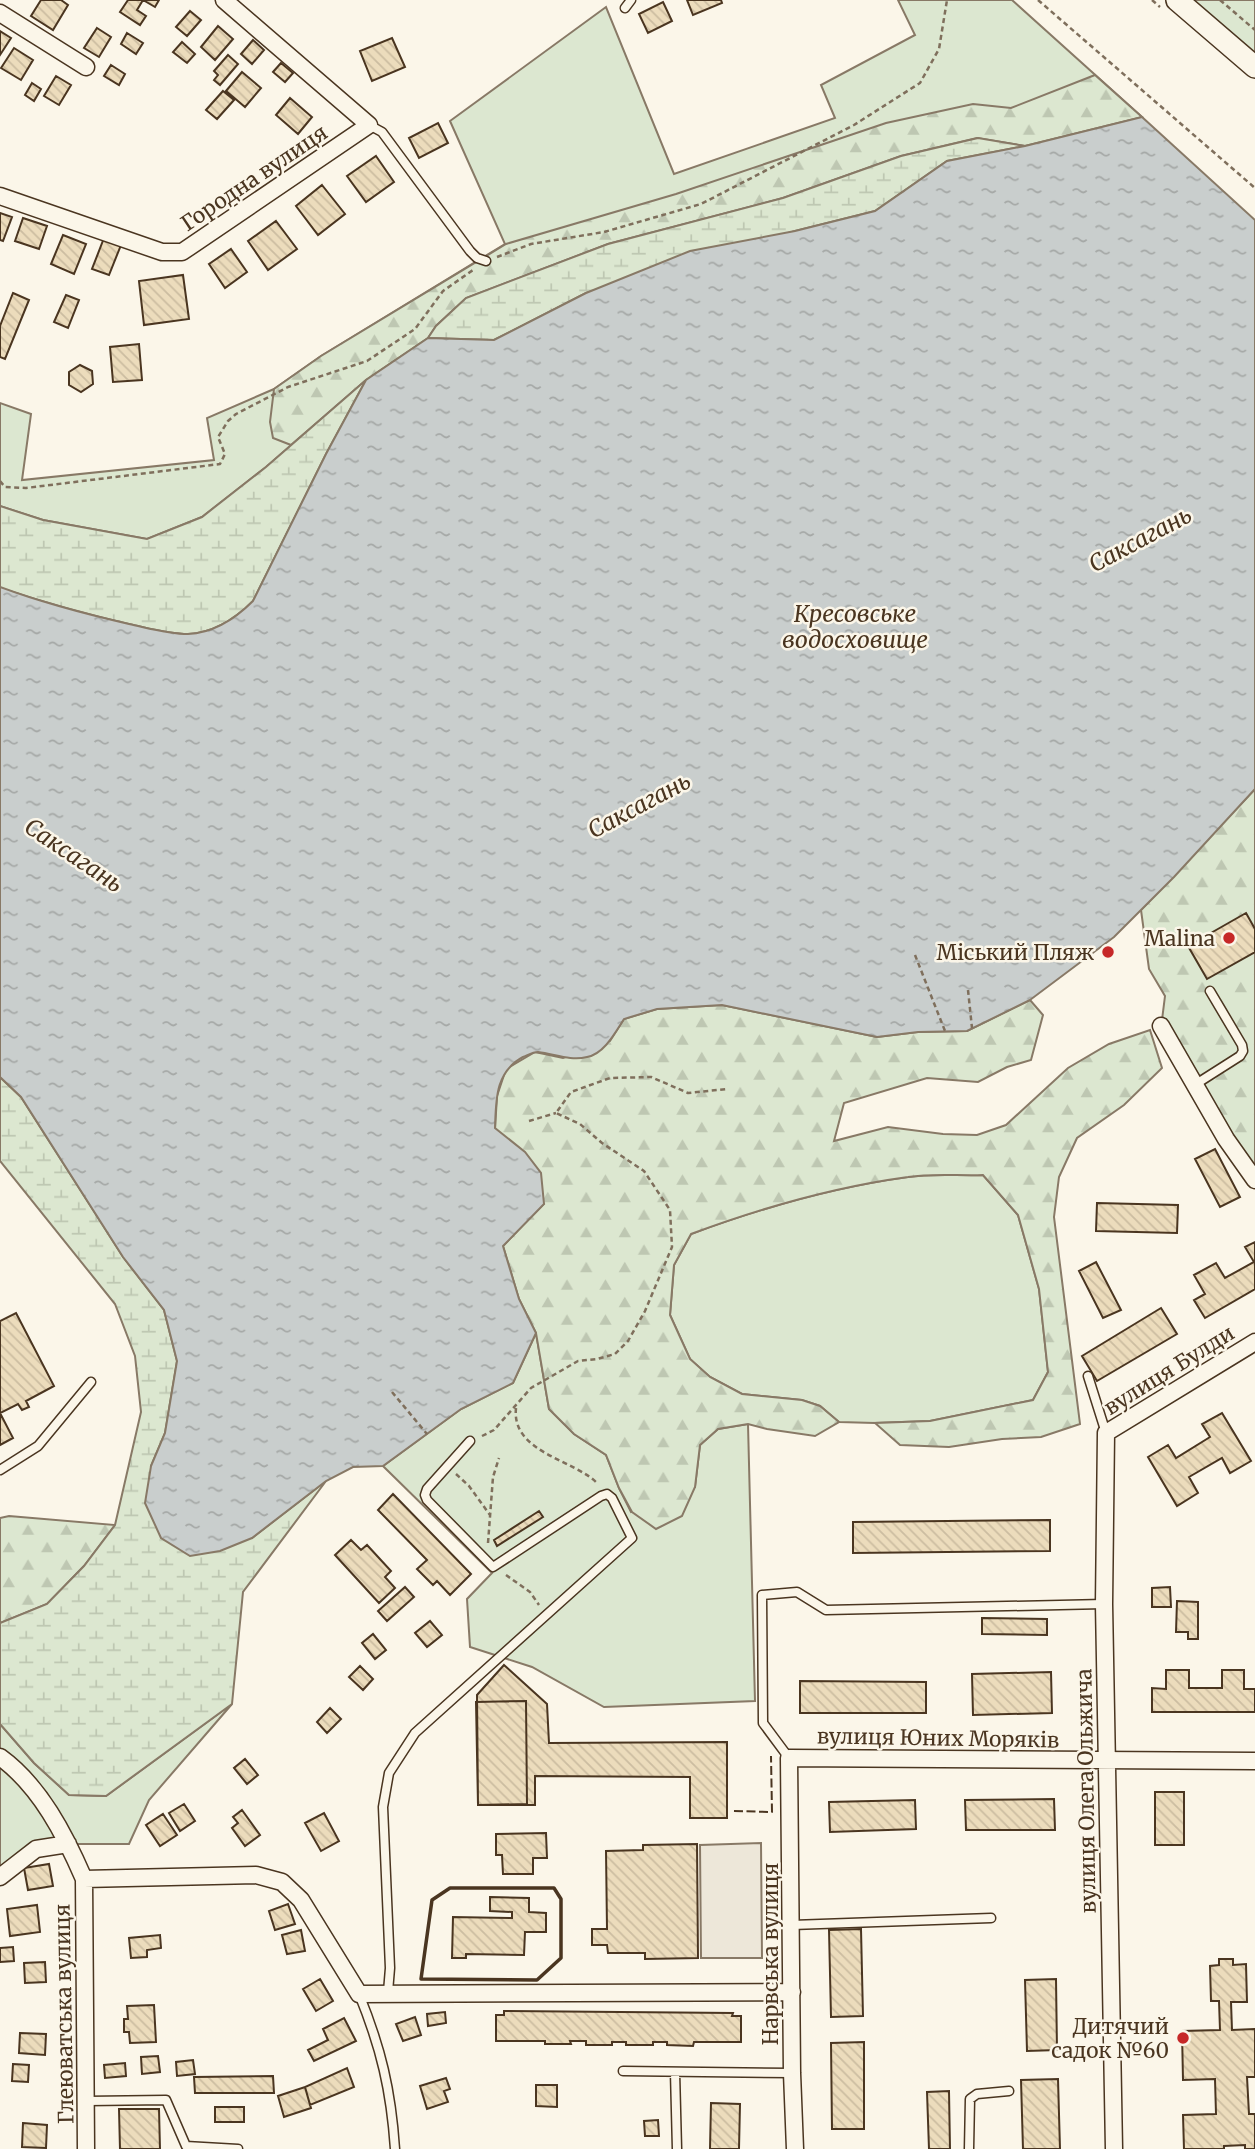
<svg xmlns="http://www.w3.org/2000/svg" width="1255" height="2149" font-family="Merriweather,serif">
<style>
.grass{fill:#dce7d0;stroke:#887966;stroke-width:2}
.forest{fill:url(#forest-firs);stroke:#887966;stroke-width:2}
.wetland{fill:url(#wetland-marsh);stroke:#887966;stroke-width:2}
.parking{fill:#ede7d9;stroke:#887966;stroke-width:2}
.water{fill:url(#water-ripples);stroke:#887966;stroke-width:2}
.building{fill:url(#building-back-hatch);stroke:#4a3520;stroke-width:2}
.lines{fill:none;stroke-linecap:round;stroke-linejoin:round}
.lane-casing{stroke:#4a3520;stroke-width:11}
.street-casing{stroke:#4a3520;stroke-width:19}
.secondary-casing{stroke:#4a3520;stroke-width:24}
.path{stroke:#7f6f5c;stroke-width:2.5;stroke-dasharray:5 3.5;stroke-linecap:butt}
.lane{stroke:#fbf6e9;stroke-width:8}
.street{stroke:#fbf6e9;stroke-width:16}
.secondary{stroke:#fbf6e9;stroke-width:21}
.fence{stroke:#4a3520;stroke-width:2;stroke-dasharray:9 3.5;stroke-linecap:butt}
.wall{stroke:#4a3520;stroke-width:3.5}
.poi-dot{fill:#c62828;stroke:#fbf6e9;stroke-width:2.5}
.labels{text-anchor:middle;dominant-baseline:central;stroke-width:5;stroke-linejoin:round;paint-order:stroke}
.street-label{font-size:21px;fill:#4a3520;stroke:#fbf6e9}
.poi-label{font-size:21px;fill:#4a3520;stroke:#fbf6e9;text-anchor:end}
.water-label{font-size:23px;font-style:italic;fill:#4a3520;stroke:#fbf6e9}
</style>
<defs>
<pattern id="forest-firs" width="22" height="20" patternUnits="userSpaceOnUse" patternTransform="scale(1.75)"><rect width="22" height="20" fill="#dce7d0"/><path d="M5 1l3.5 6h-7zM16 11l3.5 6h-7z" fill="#bec7b2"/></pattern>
<pattern id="wetland-marsh" width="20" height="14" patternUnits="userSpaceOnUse" patternTransform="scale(1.75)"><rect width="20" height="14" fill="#dce7d0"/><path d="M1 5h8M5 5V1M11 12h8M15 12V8" fill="none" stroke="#bec7b2"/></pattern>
<pattern id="water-ripples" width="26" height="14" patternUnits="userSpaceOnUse" patternTransform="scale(1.75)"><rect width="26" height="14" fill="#c9cecd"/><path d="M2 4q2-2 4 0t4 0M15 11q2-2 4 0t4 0" fill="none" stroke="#a5a8a6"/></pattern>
<pattern id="building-back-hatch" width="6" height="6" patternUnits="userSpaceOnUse" patternTransform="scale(1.75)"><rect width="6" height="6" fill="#ecdcbc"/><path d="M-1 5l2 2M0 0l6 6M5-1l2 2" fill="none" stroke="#ccbda1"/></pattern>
</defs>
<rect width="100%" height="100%" fill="#fbf6e9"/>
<path class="grass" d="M898 0H1012L1142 117 1025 146 978 138 436 326 428 338 366 380 266 467 202 517 147 539 43 520 0 506V403L31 414 22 480 214 460 207 418 274 389 321 356 505 244 450 121 606 7 674 174 835 118 821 85 915 35Z
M1175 0H1255V68Z
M983 1175 1018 1215 1039 1289 1048 1372 1033 1400 930 1421 875 1423 839 1422 820 1406 802 1400 742 1394 710 1377 690 1359 670 1315 674 1265 691 1234C761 1208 834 1187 908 1177 933 1173 959 1176 983 1175Z
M536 1333 549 1409 574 1434 606 1455 619 1488 631 1512 695 1487 700 1445 718 1429 748 1424 755 1701 604 1707 532 1667 470 1647 467 1599 492 1573 383 1466 461 1409 513 1383Z
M232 1704 149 1800 129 1844H68L36 1849 0 1877V1724L34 1763 69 1795 106 1796Z"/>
<path class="forest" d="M1095 75 1142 117 1025 146 977 138 901 156 783 198 608 244 466 298 436 326 428 338 366 380 291 445 273 438 270 422 274 389 321 356 506 244 676 194 886 123 973 104 1011 108Z
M1255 789V1180L1162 1020 1165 996 1149 969 1141 910Z
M1030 1000 1043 1015 1031 1060 1007 1067 978 1082 927 1078 844 1103 834 1141 888 1127 943 1134 977 1135 1006 1125 1068 1068 1109 1044 1150 1030 1162 1068 1124 1105 1077 1138 1059 1177 1054 1217 1080 1424 1041 1437 1002 1439 949 1447 900 1445 875 1423 930 1421 1033 1400 1048 1372 1039 1289 1018 1215 983 1175C959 1176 933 1173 908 1177 834 1187 761 1208 691 1234L674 1265 670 1315 690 1359 710 1377 742 1394 802 1400 820 1406 839 1422 815 1436 767 1429 748 1424 718 1429 700 1445 695 1487 682 1516 656 1529 632 1512 619 1488 606 1455 574 1434 549 1409 536 1333 519 1299 503 1246 544 1204 495 1129 497 1096 506 1069 535 1052 563 1058 610 1041 624 1019 657 1009 722 1005 877 1037 918 1032 967 1031Z
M9 1516 115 1525 84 1566 47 1604 0 1623V1518Z"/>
<path class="wetland" d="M978 138 1025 146 947 161 875 211 795 231 586 293 494 340 428 338 436 326 466 298 608 244 783 198 901 156Z
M366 380 326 454 253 601C236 618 213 633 188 634 168 634 148 628 129 624 85 614 43 602 0 588V506L43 520 147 539 202 517 266 467Z
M0 1077 21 1097 123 1257 164 1310 177 1361 165 1433 151 1466 252 1538 326 1481 243 1592 232 1704 106 1796 69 1795 34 1763 0 1724V1623L47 1604 84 1566 115 1525 141 1412 135 1356 115 1304 0 1161Z"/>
<path class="parking" d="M761 1843 762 1958H701L700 1845Z"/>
<path class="water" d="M1142 117 1255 220V789L1174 877 1114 937 1030 1000 967 1031 918 1032 877 1037 722 1005 657 1009 624 1019C615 1033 604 1054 587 1057 570 1061 555 1054 538 1052 533 1052 528 1055 523 1057 495 1072 496 1100 495 1128L525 1152 541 1173 544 1204 503 1246 519 1299 536 1333 513 1383 461 1409 383 1466 353 1467 326 1481 252 1538 220 1551 190 1556 161 1538 145 1503 151 1466 165 1433 177 1361 164 1310 123 1257 21 1097 0 1077V587C43 603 85 614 129 624 148 628 168 634 188 634 213 633 236 618 253 601L326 454 366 380 428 338 494 340 586 293 690 251 795 231 875 211 947 161 1025 146Z"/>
<path class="building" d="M41 0H61L68 5 53 30 31 16Z
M128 0H159L155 7 143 0 137 10 146 16 140 25 120 12Z
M687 0H721L722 3 693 15Z
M663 2 672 21 648 33 639 14Z
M190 11 201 20 187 36 176 27Z
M218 26 233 39 215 60 201 47Z
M97 28 111 37 99 57 84 48Z
M0 31 11 38 0 55Z
M127 33 143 43 136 54 121 44Z
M392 38 405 67 372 81 360 51Z
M253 40 264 50 252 64 241 54Z
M182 42 195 54 187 63 173 52Z
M14 48 33 60 21 80 1 68Z
M228 55 238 64 220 85 214 80 218 75 214 71Z
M281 63 293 73 285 82 273 72Z
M111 65 125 74 119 85 104 76Z
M242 72 261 88 245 107 226 91Z
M56 76 71 85 59 105 44 96Z
M32 83 41 89 34 101 25 95Z
M223 91 234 100 217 119 206 110Z
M290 98 312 117 298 134 276 115Z
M438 123 448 143 419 158 409 138Z
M376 156 394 182 366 202 347 176Z
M322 185 345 214 318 235 296 206Z
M0 213 12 217 3 241 0 240Z
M23 218 47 226 39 249 15 241Z
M276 221 297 249 268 270 248 241Z
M63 235 86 244 74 274 51 264Z
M104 238 121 245 109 275 92 269Z
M231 249 247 272 225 288 209 264Z
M183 275 189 319 144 325 139 281Z
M13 293 29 300 5 359 0 357V326Z
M66 295 79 300 68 328 54 322Z
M139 344 142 380 113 382 110 347Z
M80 365 92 371 93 384 81 392 69 385V372Z
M1246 913 1255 929V952L1207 979 1188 946Z
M1215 1149 1240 1197 1220 1207 1195 1159Z
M1097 1203 1178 1205 1177 1233 1096 1231Z
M1255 1242V1289L1205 1318 1194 1300 1205 1294 1194 1275 1216 1263 1225 1278 1254 1262 1245 1247Z
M1096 1262 1121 1310 1103 1318 1079 1271Z
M1161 1308 1177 1334 1097 1381 1082 1356Z
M16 1313 54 1386 26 1401 29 1407 22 1410 18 1404 0 1413 13 1438 0 1445V1321Z
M1222 1413 1251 1461 1230 1473 1222 1458 1189 1477 1198 1493 1177 1506 1148 1457 1168 1445 1176 1458 1210 1437 1202 1424Z
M393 1494 471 1574 450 1595 437 1581 433 1585 417 1569 427 1560 378 1510Z
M539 1511 543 1517 497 1546 494 1540Z
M1050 1520V1551L853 1553V1522Z
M351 1540 361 1550 367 1545 391 1571 385 1577 395 1588 379 1603 335 1555Z
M405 1587 414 1597 387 1621 378 1611Z
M1170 1587 1171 1607H1152V1588Z
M1177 1601 1198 1602V1639H1188V1632H1176Z
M982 1618 1047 1619V1635L982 1634Z
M430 1621 442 1635 427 1647 415 1633Z
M373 1634 386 1650 375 1659 362 1643Z
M504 1665 547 1704 549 1743 727 1742V1818H690V1777L535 1776V1805H478L477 1695Z
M360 1666 373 1679 363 1690 349 1677Z
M1166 1670H1189V1688H1222V1670H1244V1689H1255V1712H1152V1688L1166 1689Z
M1051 1672 1052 1713 973 1715 972 1674Z
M800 1681 926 1682V1713H800Z
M526 1701 527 1804 478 1805 476 1702Z
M330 1708 341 1719 327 1733 317 1722Z
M245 1759 258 1775 247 1784 234 1768Z
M1155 1792H1184V1845H1155Z
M1054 1799 1055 1830H966L965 1800Z
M915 1800 916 1829 830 1832 829 1802Z
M184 1804 195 1821 180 1831 169 1813Z
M242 1810 260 1835 245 1846 232 1828 238 1823 233 1817Z
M324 1813 339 1841 321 1851 305 1823Z
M163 1814 177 1835 160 1846 146 1825Z
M546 1833 547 1858H533V1874H503L502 1855H496V1834Z
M697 1844 698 1958 645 1959V1953H608L607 1945H592V1929H607L606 1851 643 1850V1845Z
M49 1864 53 1886 28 1890 24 1868Z
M490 1897 529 1898V1912L546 1913V1932H525L524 1955 466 1954V1958H452L453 1917 512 1918V1912L490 1911Z
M288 1904 295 1924 275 1930 269 1911Z
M37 1905 40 1932 10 1936 7 1909Z
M861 1929 863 2016 831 2017 829 1930Z
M301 1930 305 1951 287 1954 282 1935Z
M160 1935 161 1948 147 1950V1957L131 1958 129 1938Z
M13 1947 14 1961 0 1962V1948Z
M1219 1959H1233V1965L1246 1964 1247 2002H1231L1232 2030 1255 2029V2077H1247L1249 2114H1255V2149H1245V2145L1224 2146V2149H1184L1183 2115 1216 2114 1215 2079 1183 2080 1182 2031 1220 2030 1219 2001H1211L1210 1966 1219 1965Z
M45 1962 46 1982 25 1983 24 1963Z
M320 1979 333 2001 316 2011 303 1989Z
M1056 1979 1057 2050 1027 2051 1025 1980Z
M154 2005 156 2042 130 2043 129 2032H124V2019H128L127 2006Z
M504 2011 733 2013 732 2016H741V2042H694L693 2046 667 2045V2042H653V2045H626V2042H612V2045H586V2041H570L571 2044H545V2041H496V2015H504Z
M445 2012 446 2023 428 2026 427 2014Z
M415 2017 421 2035 403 2041 396 2024Z
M344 2018 356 2041 314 2061 308 2050 328 2040 323 2029Z
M20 2033 46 2034 45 2055 19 2053Z
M864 2042V2129H832L831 2043Z
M158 2056 160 2072 142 2074 141 2057Z
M193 2060 195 2074 177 2076 176 2062Z
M125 2063 126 2076 105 2078 104 2065Z
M13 2064 29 2065 28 2082 12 2081Z
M347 2068 354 2087 310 2105 305 2087Z
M273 2076 274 2093H195L194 2077Z
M446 2078 450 2089 444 2091 448 2102 427 2109 420 2086Z
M1058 2079 1060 2149H1023L1021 2080Z
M536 2085H557V2107L536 2106Z
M305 2087 311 2108 284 2117 278 2096Z
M949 2091 950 2149H929L927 2092Z
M711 2103 740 2104 739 2149H710Z
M215 2107H244V2122H215Z
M119 2109H159L160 2149H120Z
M658 2120 659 2136H645L644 2121Z
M23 2123 47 2125 46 2148 22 2147Z"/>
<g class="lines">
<g class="lane-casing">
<path id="lane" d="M625 8 631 0
M369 125 382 132 470 251 477 258 486 261
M1196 1084 1240 1056 1243 1051 1242 1045 1210 991
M1088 1376 1106 1433
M0 1470 38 1446 91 1382
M789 1758 763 1723 762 1595 797 1592 826 1610 1104 1604
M792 1925 991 1918
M388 1992 390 1968 383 1807 389 1773 415 1733 632 1538 612 1498 607 1494 601 1496 493 1567 427 1500 425 1495 427 1489 470 1441
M359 1994C381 2048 391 2090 395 2149
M623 2071 792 2073
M675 2072 677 2149
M87 2101 166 2100 186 2146 238 2149
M969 2149 970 2099 977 2094 1009 2091"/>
</g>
<g class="street-casing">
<path id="street" d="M0 13 86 67
M0 196 162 252H182L369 125 224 0
M1161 1026 1226 1139 1255 1180
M0 1757C40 1786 65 1835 84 1879L86 2149
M0 1877 36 1849 68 1844
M84 1879 256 1875 282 1882 301 1900 359 1994 792 1992
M795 2149 792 2073 789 1758 1255 1761
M1114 2149 1104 1604 1106 1433 1255 1342"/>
</g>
<g class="secondary-casing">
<path id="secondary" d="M1177 0 1255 67"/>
</g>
<path class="path" d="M1038 0 1255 188
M1152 0 1160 7
M1220 0 1255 30
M497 257 531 244 604 232 701 204 854 125 920 83 939 49 947 0
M0 481 5 487 26 488 220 464 225 454 218 437 228 421 236 414 288 387 367 361 415 329 443 291 473 270
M915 955 945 1031
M968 990 972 1028
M529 1121 556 1113
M392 1392 427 1434
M516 1408C511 1453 576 1460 598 1484
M482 1436 494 1430 531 1388 578 1361 597 1359 615 1354 628 1341 645 1311 672 1247 670 1210 644 1171 602 1143 580 1124 556 1113 571 1092 610 1078 651 1077 688 1093 727 1089
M456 1474 469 1486 490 1515
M488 1543 493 1477 499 1458
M506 1575 530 1592 539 1605"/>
<use href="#lane" class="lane"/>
<use href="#street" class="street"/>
<use href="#secondary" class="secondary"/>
<path class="fence" d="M734 1811 772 1812 771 1756"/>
<path class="wall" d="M450 1888H554L561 1899V1958L537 1980 421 1979 432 1900Z"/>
</g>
<g class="poi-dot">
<circle cx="1229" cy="938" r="7"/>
<circle cx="1108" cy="952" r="7"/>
<circle cx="1183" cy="2038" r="7"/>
</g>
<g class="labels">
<g class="street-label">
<text transform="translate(254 178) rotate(-34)">Городна вулиця</text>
<text transform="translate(1169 1370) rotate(-32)">вулиця Булди</text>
<text transform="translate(938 1738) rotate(1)">вулиця Юних Моряків</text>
<text transform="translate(1086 1791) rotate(-91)">вулиця Олега Ольжича</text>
<text transform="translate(770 1954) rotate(-90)">Нарвська вулиця</text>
<text transform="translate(64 2014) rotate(-91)">Глеюватська вулиця</text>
</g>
<g class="poi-label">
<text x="1215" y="938">Malina</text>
<text x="1094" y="952">Міський Пляж</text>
<text x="1169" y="2026">Дитячий<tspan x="1169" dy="24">садок №60</tspan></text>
</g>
<g class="water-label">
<text transform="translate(1140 539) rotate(-28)">Саксагань</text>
<text x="855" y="613">Кресовське<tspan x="855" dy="26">водосховище</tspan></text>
<text transform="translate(639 805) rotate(-28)">Саксагань</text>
<text transform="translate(74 855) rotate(34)">Саксагань</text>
</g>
</g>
</svg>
